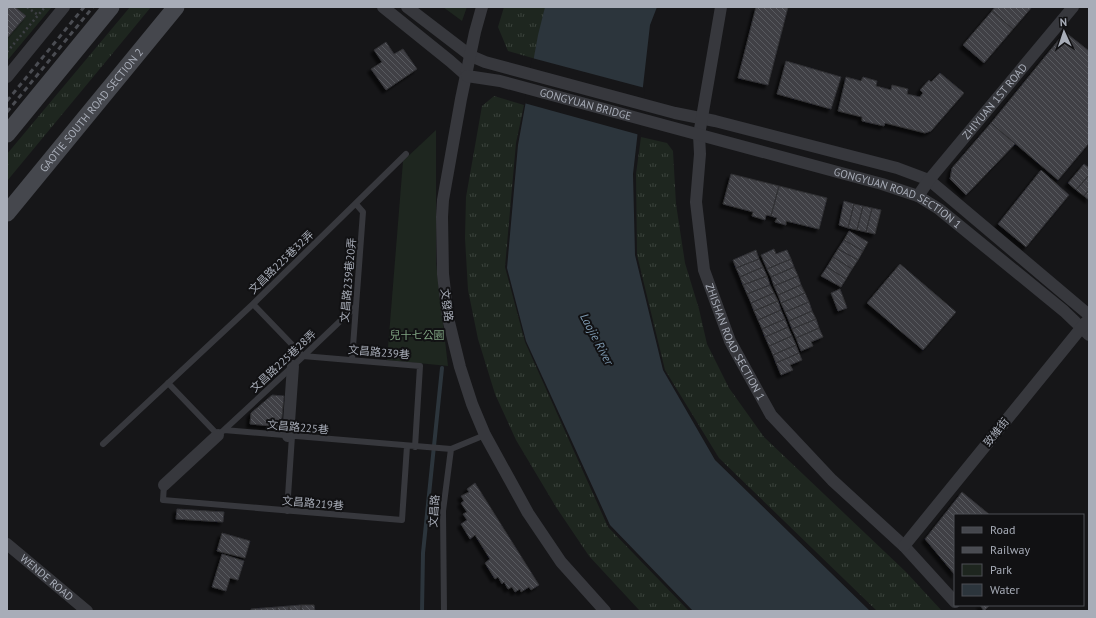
<svg xmlns="http://www.w3.org/2000/svg" width="1096" height="618" font-family="'PT Sans','Noto Sans TC',sans-serif">
<style>
.grass{fill:url(#grass-tufts)}
.green{fill:#1e261f}
.water{fill:#2c353c}
.pier{fill:#161618}
.lines{fill:none;stroke-linecap:round;stroke-linejoin:round}
.stream{stroke:#2c353c;stroke-width:4}
.building{fill:url(#building-back-hatch);stroke:#303034;filter:url(#shadow)}
.path{stroke:#3d3f44;stroke-width:2.5;stroke-dasharray:2 3;stroke-linecap:butt}
.lane{stroke:#37383d;stroke-width:6}
.street{stroke:#37383d;stroke-width:12}
.secondary{stroke:#45474d;stroke-width:17}
.rail{stroke:#4a4c52;stroke-width:3;stroke-dasharray:5 4;stroke-linecap:butt}
.labels{text-anchor:middle;dominant-baseline:central;stroke-width:4;stroke-linejoin:round;paint-order:stroke}
.street-label{font-size:11px;fill:#a8adb8;stroke:#111113}
.park-label{font-size:11px;fill:#7fa381;stroke:#111113}
.water-label{font-size:12px;font-style:italic;fill:#7f9bb3;stroke:#111113}
</style>
<defs>
<pattern id="grass-tufts" width="24" height="20" patternUnits="userSpaceOnUse"><rect width="24" height="20" fill="#1e261f"/><path d="M3 7l-1-3M5 7V3M7 7l1-3M15 17l-1-3M17 17v-4M19 17l1-3" fill="none" stroke="#3c433d"/></pattern>
<pattern id="building-back-hatch" width="6" height="6" patternUnits="userSpaceOnUse"><rect width="6" height="6" fill="#404145"/><path d="M-1 5l2 2M0 0l6 6M5-1l2 2" fill="none" stroke="#595a5e"/></pattern>
<filter id="shadow"><feDropShadow dx="-3.5" dy="3.5" stdDeviation="1" flood-color="#0009"/></filter>
</defs>
<rect width="100%" height="100%" fill="#161618"/>
<path class="grass" d="M130 7H151L7 181V154Z
M504 7H548L536 59 508 51 498 27Z
M494 96 524 105 516 143 505 267 525 342 608 527 689 611H640L589 556 556 507 516 440 495 394 478 339 468 290 465 238 466 197 482 106Z
M641 137 667 143 673 151 676 204 685 263 699 309 707 344 729 388 764 437 906 572 942 611H877L719 458 665 370 637 255 636 174Z"/>
<path class="green" d="M7 7H52L7 61Z
M443 7H467L462 21Z
M436 130V263L448 366 387 360 403 161Z"/>
<path class="water" d="M545 7H657L650 25 633 174 635 255 663 370 715 460 870 611H693L610 525 526 341 507 268 518 145 538 35Z"/>
<path class="pier" d="M532 58 645 88 640 135 524 103Z"/>
<g class="lines">
<path class="stream" d="M422 611 423 553 442 368"/>
</g>
<path class="building" d="M7 7H15L26 16 7 38Z
M756 7H788L768 85 738 78Z
M995 7H1032L1013 29 992 11Z
M992 11 1013 29 984 63 963 45Z
M1065 32 1089 51V143L1058 180 991 123Z
M386 42 394 54 403 49 417 69 386 90 371 69 382 62 374 50Z
M786 61 841 77 831 109 777 94Z
M940 73 964 93 931 131 925 133 885 123 884 126 862 121V117L838 111 846 77 861 81 863 77 877 81 876 86 891 90 892 85 908 89 907 94 920 97 923 93 920 90 929 80 931 82Z
M991 123 1015 144 966 195 950 179 952 168Z
M1084 164 1089 168V175L1076 190 1068 183Z
M1041 170 1069 195 1026 247 998 224Z
M731 174 779 186 771 216 766 215 765 220 752 216 753 212 723 204Z
M1089 175V190L1084 196 1076 190Z
M779 186 827 198 819 229 786 221V225L775 222 777 218 771 216Z
M1089 190V200L1084 196Z
M844 201 854 204 848 228 839 225Z
M854 204 863 206 857 230 848 228Z
M863 206 872 208 866 232 857 230Z
M872 208 881 210 875 234 866 232Z
M849 231 868 242 863 251 844 240Z
M844 240 863 251 858 260 838 249Z
M774 249 776 254 787 250 791 259 767 269 761 255Z
M838 249 858 260 852 269 833 257Z
M756 250 759 259 736 268 733 260Z
M833 257 852 269 846 279 827 267Z
M759 259 763 267 740 277 736 268Z
M791 259 794 267 771 277 767 269Z
M900 264 956 312 923 350 867 303Z
M763 267 767 276 743 285 740 277Z
M794 267 798 276 774 286 771 277Z
M827 267 846 279 841 287 821 276Z
M767 276 770 285 747 294 743 285Z
M798 276 801 285 778 295 774 286Z
M770 285 774 293 751 303 747 294Z
M801 285 805 293 781 303 778 295Z
M840 289 847 308 838 311 831 293Z
M774 293 778 301 754 311 751 303Z
M805 293 809 302 785 312 781 303Z
M778 301 781 310 758 320 754 311Z
M809 302 812 311 789 321 785 312Z
M781 310 785 319 762 329 758 320Z
M812 311 816 319 792 329 789 321Z
M785 319 788 327 765 337 762 329Z
M816 319 819 328 796 338 792 329Z
M788 327 792 336 769 346 765 337Z
M819 328 823 337 811 342 813 346 801 351 796 338Z
M792 336 796 345 773 355 769 346Z
M796 345 799 353 776 363 773 355Z
M799 353 802 360 790 365 793 370 781 375 776 363Z
M272 395 284 396 281 427 250 424 251 413Z
M475 483 539 585 531 590 529 587 521 592 520 589 515 592 512 587 508 589 504 582 502 584 498 577 495 579 485 563 490 559 475 535 470 539 461 524 467 520 463 514 467 512 461 503 464 501 461 496 469 492 467 489Z
M962 492 990 515H955V575L925 539Z
M177 509 224 512 223 522 176 519Z
M222 533 250 541 245 558 217 551Z
M222 554 244 561 238 580 230 578 226 591 212 587Z
M301 605H314L315 611H301Z
M301 605V611H289V606Z
M980 605H990L984 611Z
M289 606V611H277V607Z
M277 607V611H251V609Z"/>
<g class="lines">
<path class="path" d="M27 7 38 15
M7 52 45 7"/>
<path class="lane" d="M253 304 303 356 420 366 415 447
M352 360 363 212 356 204
M168 383 218 435 224 430 451 449
M224 430 293 366 355 307
M103 444 253 304 406 154
M164 485 163 500 402 520 407 446
M287 511 292 436
M444 611 443 511 451 449 485 435"/>
<g class="street">
<path d="M383 7 450 61 467 76"/>
<path d="M407 7 471 56 485 62 675 113 715 121 897 168 929 180 1089 315"/>
<path d="M482 7 475 32 461 99 443 200 442 217 443 274 448 318 460 367 472 404 485 435 528 513 561 562 605 611"/>
<path id="s1" d="M721 7 699 135 700 154 696 202 704 270 730 341 771 415 832 480 904 546 955 602"/>
<path id="s2" d="M467 76 500 81 882 184 918 196 939 209 1064 311 1089 335"/>
<path d="M7 77 64 7"/>
<path id="s3" d="M918 196 929 180 1073 7"/>
<path d="M288 436 293 366"/>
<path d="M164 485 218 435"/>
<path id="s4" d="M7 544 87 611"/>
<path d="M904 546 1086 322"/>
</g>
<g class="secondary">
<path d="M7 134 111 7"/>
<path id="s5" d="M7 213 176 7"/>
</g>
<path class="rail" d="M7 101 84 7
M7 112 93 7"/>
</g>
<g class="labels">
<g class="street-label">
<text stroke="none"><textPath href="#s3" startOffset="122">ZHIYUAN 1ST ROAD</textPath></text>
<text stroke="none"><textPath href="#s2" startOffset="122">GONGYUAN BRIDGE</textPath></text>
<text stroke="none"><textPath href="#s5" startOffset="133">GAOTIE SOUTH ROAD SECTION 2</textPath></text>
<text stroke="none"><textPath href="#s2" startOffset="449">GONGYUAN ROAD SECTION 1</textPath></text>
<text transform="translate(281 262) rotate(-44)">文昌路225巷32弄</text>
<text transform="translate(348 280) rotate(-85)">文昌路239巷20弄</text>
<text transform="translate(447 305) rotate(83)">文發路</text>
<text stroke="none"><textPath href="#s1" startOffset="344">ZHISHAN ROAD SECTION 1</textPath></text>
<text transform="translate(379 352) rotate(5)">文昌路239巷</text>
<text transform="translate(283 361) rotate(-43)">文昌路225巷28弄</text>
<text transform="translate(298 427) rotate(5)">文昌路225巷</text>
<text transform="translate(996 432) rotate(-51)">致維街</text>
<text transform="translate(313 503) rotate(5)">文昌路219巷</text>
<text transform="translate(434 511) rotate(-86)">文昌路</text>
<text stroke="none"><textPath href="#s4" startOffset="52">WENDE ROAD</textPath></text>
</g>
<g class="park-label">
<text x="417" y="335">兒十七公園</text>
</g>
<g class="water-label">
<text transform="translate(597 339) rotate(62)">Laojie River</text>
</g>
</g>
<rect width="1096" height="618" fill="none" stroke="#a8adb8" stroke-width="16"/>
<rect x="954" y="514" width="130" height="92" fill="#111113" stroke="#4d4f55"/>
<rect x="962" y="527" width="20" height="6" fill="#45474d" stroke="#4d4f55"/>
<text x="990" y="534" font-size="12" fill="#a8adb8">Road</text>
<rect x="962" y="547" width="20" height="6" fill="#4a4c52" stroke="#4d4f55"/>
<text x="990" y="554" font-size="12" fill="#a8adb8">Railway</text>
<rect x="962" y="564" width="20" height="12" fill="#1e261f" stroke="#4d4f55"/>
<text x="990" y="574" font-size="12" fill="#a8adb8">Park</text>
<rect x="962" y="584" width="20" height="12" fill="#2c353c" stroke="#4d4f55"/>
<text x="990" y="594" font-size="12" fill="#a8adb8">Water</text>
<g transform="translate(1064 32) rotate(357)" stroke="#111113" stroke-width="3" paint-order="stroke">
<path d="M0-3L7 15L0 10L-7 15Z" fill="#a8adb8"/>
<text y="-6" font-size="11" font-weight="bold" text-anchor="middle" fill="#a8adb8">N</text>
</g>
</svg>
